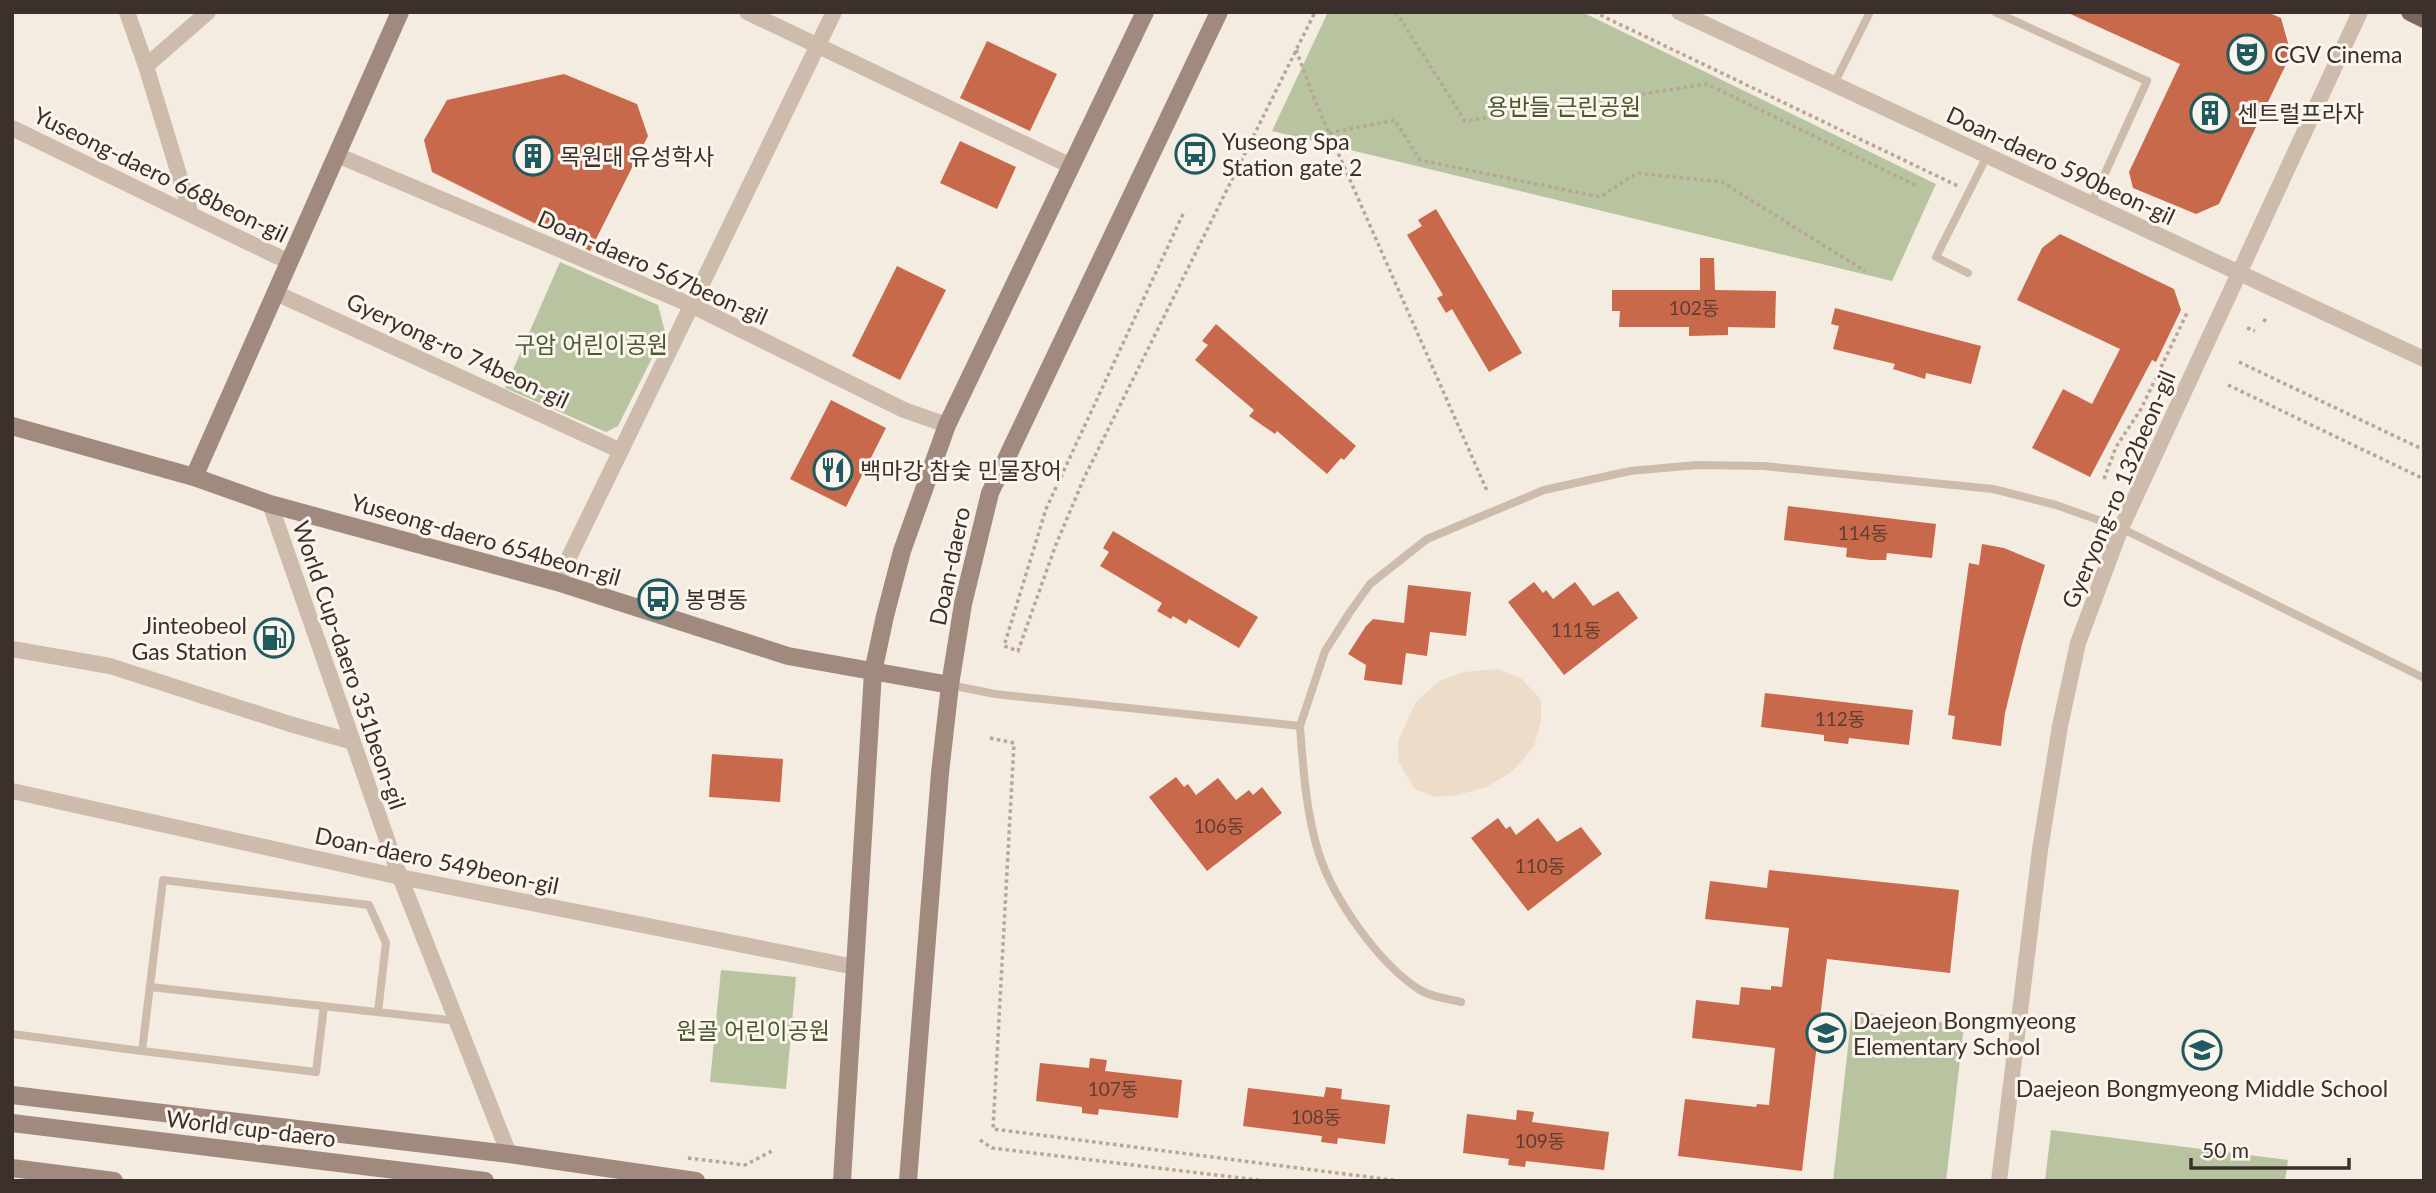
<svg xmlns="http://www.w3.org/2000/svg" width="2436" height="1193" font-family="Lato,'Noto Sans KR',sans-serif">
<style>
.green{fill:#b8c4a0}
.plaza{fill:#ecdcc8}
.building{fill:#c8694b}
.lines{fill:none;stroke-linecap:round;stroke-linejoin:round}
.path{stroke:#b9a596;stroke-width:3.5;stroke-dasharray:3.5 3.5;stroke-linecap:butt}
.lane{stroke:#cdbbac;stroke-width:8}
.street{stroke:#cdbbac;stroke-width:16}
.secondary{stroke:#a18a7d;stroke-width:18}
.primary{stroke:#7d675c;stroke-width:18}
.labels{text-anchor:middle;dominant-baseline:central;stroke-width:6;stroke-linejoin:round;paint-order:stroke}
.number-label{font-size:19px;fill:#5e3e33}
.poi-label{font-size:23px;fill:#3b302b;stroke:#fbf5ee;text-anchor:start}
.park-label{font-size:23px;fill:#4a5a2e;stroke:#fbf5ee}
.street-label{font-size:23px;fill:#3b302b;stroke:#fbf5ee}
</style>
<rect width="100%" height="100%" fill="#f4ebe1"/>
<path class="green" d="M1328 12H1582L1936 184 1892 281 1272 131Z
M560 262 658 305 665 332 618 426 606 432 505 388Z
M721 970 796 977 786 1089 710 1082Z
M1852 1011 1964 1025 1946 1181H1833Z
M2051 1130 2288 1160 2285 1181H2045Z"/>
<path class="plaza" d="M1498 669 1522 679 1541 700V721L1534 746 1513 771 1486 787 1458 795 1436 797 1415 789 1399 763 1398 741 1416 702 1439 681 1464 672Z"/>
<path class="building" d="M2066 12H2267L2281 18 2291 54 2219 204 2196 214 2133 188 2129 172 2180 64Z
M987 41 1057 74 1030 131 960 98Z
M564 74 637 104 648 136 590 251 432 172 424 140 447 100Z
M960 141 1016 167 997 209 940 183Z
M1436 209 1522 353 1489 372 1452 309 1446 313 1437 298 1443 295 1407 235 1422 226 1418 220Z
M2060 234 2174 289 2181 310 2156 362 2152 360 2090 477 2032 448 2063 389 2092 404 2120 349 2017 300 2042 248Z
M1700 258H1714L1715 290 1776 291 1775 328 1728 327V335L1689 336V327H1619L1620 311H1612V290H1700Z
M897 266 946 290 900 380 852 356Z
M1835 308 1981 346 1971 384 1926 373 1925 379 1893 369 1895 364 1833 349 1839 326 1831 324Z
M1216 324 1356 446 1344 460 1341 458 1327 474 1277 431 1275 434 1249 416 1254 410 1195 360 1208 345 1202 341Z
M831 400 886 428 846 507 790 479Z
M1788 506 1936 524 1932 558 1887 553 1886 560H1870L1846 557 1847 548 1784 540Z
M1113 531 1258 617 1239 648 1189 619 1186 624 1173 616 1171 619 1157 611 1162 603 1100 566 1109 552 1103 548Z
M1982 544 2004 548 2045 565 2022 644 2005 713 2001 746 1952 739 1955 716 1948 715 1969 563 1979 565Z
M1534 582 1543 593 1546 590 1553 599 1575 582 1593 606 1618 591 1638 618 1564 675 1508 602Z
M1408 585 1471 592 1466 636 1430 632 1427 656 1406 653 1402 685 1364 680 1366 665 1348 654 1366 626 1373 619 1404 623Z
M1765 693 1913 710 1909 745 1849 738 1848 744 1824 741V735L1761 727Z
M712 754 783 759 780 802 709 797Z
M1176 777 1184 787 1188 784 1196 795 1218 778 1236 800 1249 790 1253 795 1262 787 1282 813 1207 871 1149 797Z
M1498 818 1506 829 1510 826 1516 835 1538 818 1557 842 1581 827 1602 854 1528 911 1471 838Z
M1769 870 1959 890 1950 973 1827 959 1802 1171 1678 1156 1685 1099 1756 1107 1757 1104 1769 1105 1775 1048 1692 1038 1696 1000 1739 1005 1741 987 1771 990V986L1782 987 1789 928 1705 919 1710 881 1767 888Z
M1090 1058 1107 1060 1105 1071 1182 1080 1178 1118 1099 1109 1098 1115 1082 1113V1107L1036 1101 1040 1063 1089 1068Z
M1326 1087 1342 1089 1341 1099 1390 1105 1385 1144 1338 1138 1337 1144 1321 1142 1322 1136 1243 1126 1248 1088 1324 1097Z
M1517 1110 1534 1112 1532 1122 1609 1132 1604 1170 1526 1161 1525 1167 1508 1165 1509 1159 1463 1153 1467 1114 1516 1120Z"/>
<g class="lines">
<path class="path" d="M1396 12 1465 121 1707 84 1917 186
M1594 12 1958 186
M1296 50 1316 103 1488 493
M1329 133 1395 120 1420 160 1600 197 1637 173 1722 182 1865 271
M1183 214 1046 509 1004 646 1018 651 1055 547 1084 478 1315 12
M2264 322 2266 317
M2247 328 2255 331
M2239 362 2424 450
M2228 385 2424 479
M2104 479 2116 447 2141 409 2186 315 2187 310
M990 738 1014 743 993 1129 1400 1181
M980 1140 992 1148 1266 1181
M688 1158 745 1165 772 1151"/>
<path class="lane" d="M1995 12 2147 81 2091 204
M1834 84 1870 12
M1968 273 1936 257 1987 156
M950 685 995 694 1300 726 1325 651 1350 612 1370 584 1427 539 1544 490 1630 471 1697 465 1764 466 1993 489 2056 505 2121 528 2424 678
M1300 726C1303 768 1306 813 1319 854 1334 900 1379 964 1420 990 1431 997 1449 999 1461 1002
M150 987 458 1021
M12 1034 142 1051 163 880 369 905 386 943 378 1012
M142 1051 316 1072 324 1006"/>
<path class="street" d="M127 12 146 66 191 214
M747 12 1071 166
M1679 12 2424 359
M146 66 208 12
M12 128 289 262
M337 155 691 305 904 410 947 425
M276 293 621 451
M270 504 400 877 509 1154
M557 582 834 12
M12 649 110 666 290 724 353 742
M12 791 400 877 855 967
M1999 1181 2040 850 2060 726 2078 643 2121 528 2360 12"/>
<path class="secondary" d="M12 426 194 477 270 504 557 582 788 656 950 685
M194 477 400 12
M12 1095 509 1154 696 1181
M12 1123 485 1181
M12 1168 114 1181
M842 1181 873 672 885 616 902 551 947 425 1145 12
M908 1181 940 773 950 685 963 604 990 493 1219 12"/>
<path class="primary" d="M2410 12 2424 19"/>
</g>
<defs>
<g id="theatre-ring" transform="scale(2.0125)"><circle r="9.5" fill="#fbf5ee" stroke="#1f5a5e" stroke-width="1.5"/><path d="M-5-5.5Q0-4 5-5.5V0Q5 5 0 6Q-5 5-5 0ZM-3.3-2.5H-1v1.5H-3.3ZM1-2.5H3.3v1.5H1ZM-2.8 1Q0 5.5 2.8 1Z" fill="#1f5a5e"/></g>
<g id="building-ring" transform="scale(2.0125)"><circle r="9.5" fill="#fbf5ee" stroke="#1f5a5e" stroke-width="1.5"/><path d="M-4-6H4V6H1V3H-1V6H-4ZM-2.5-4.3h1.7v1.8h-1.7ZM.8-4.3h1.7v1.8H.8ZM-2.5-1h1.7V.8h-1.7ZM.8-1h1.7V.8H.8Z" fill="#1f5a5e"/></g>
<g id="bus-ring" transform="scale(2.0125)"><circle r="9.5" fill="#fbf5ee" stroke="#1f5a5e" stroke-width="1.5"/><path d="M-5-6H5V4H4V6H2V4H-2V6H-4V4H-5ZM-3.5-4V0h7V-4ZM-3.5 1.2v1.5H-2V1.2ZM2 1.2v1.5H3.5V1.2Z" fill="#1f5a5e"/></g>
<g id="restaurant-ring" transform="scale(2.0125)"><circle r="9.5" fill="#fbf5ee" stroke="#1f5a5e" stroke-width="1.5"/><path d="M-5-6h1v4h1v-4h1v4h1v-4h1v5L-1.5 .5V6h-2V.5L-5-1ZM5-6V6H3V1.5H1.5Q1.5-4 5-6Z" fill="#1f5a5e"/></g>
<g id="fuel-ring" transform="scale(2.0125)"><circle r="9.5" fill="#fbf5ee" stroke="#1f5a5e" stroke-width="1.5"/><path d="M-5.5-6h7V0h2V4h1.3V-2.5L3-4.5l.8-.8L6-3V5H2.5V1h-1V6h-7ZM-4.2-4.7v3.2H.2V-4.7Z" fill="#1f5a5e"/></g>
<g id="school-ring" transform="scale(2.0125)"><circle r="9.5" fill="#fbf5ee" stroke="#1f5a5e" stroke-width="1.5"/><path d="M0-5L7-2L0 1L-7-2ZM-4 1L0 2.5L4 1V4Q0 6-4 4Z" fill="#1f5a5e"/></g>
</defs>
<g fill-rule="evenodd">
<use href="#theatre-ring" x="2247" y="54"/>
<use href="#building-ring" x="2210" y="113"/>
<use href="#bus-ring" x="1195" y="154"/>
<use href="#building-ring" x="533" y="156"/>
<use href="#restaurant-ring" x="833" y="470"/>
<use href="#bus-ring" x="658" y="599"/>
<use href="#fuel-ring" x="274" y="638"/>
<use href="#school-ring" x="1826" y="1033"/>
<use href="#school-ring" x="2202" y="1050"/>
</g>
<g class="labels">
<g class="number-label">
<text x="1694" y="307">102동</text>
<text x="1863" y="532">114동</text>
<text x="1576" y="629">111동</text>
<text x="1840" y="718">112동</text>
<text x="1219" y="825">106동</text>
<text x="1540" y="865">110동</text>
<text x="1113" y="1088">107동</text>
<text x="1316" y="1116">108동</text>
<text x="1540" y="1140">109동</text>
</g>
<g class="poi-label">
<text x="2274" y="54">CGV Cinema</text>
<text x="2237" y="113">센트럴프라자</text>
<text x="1222" y="141">Yuseong Spa<tspan x="1222" dy="26">Station gate 2</tspan></text>
<text x="560" y="156">목원대 유성학사</text>
<text x="860" y="470">백마강 참숯 민물장어</text>
<text x="685" y="599">봉명동</text>
<text x="247" y="625" text-anchor="end">Jinteobeol<tspan x="247" dy="26">Gas Station</tspan></text>
<text x="1853" y="1020">Daejeon Bongmyeong<tspan x="1853" dy="26">Elementary School</tspan></text>
<text x="2202" y="1088" text-anchor="middle">Daejeon Bongmyeong Middle School</text>
</g>
<g class="park-label">
<text x="1564" y="106">용반들 근린공원</text>
<text x="591" y="344">구암 어린이공원</text>
<text x="753" y="1030">원골 어린이공원</text>
</g>
<g class="street-label">
<text transform="translate(2061 165) rotate(25)">Doan-daero 590beon-gil</text>
<text transform="translate(161 174) rotate(26)">Yuseong-daero 668beon-gil</text>
<text transform="translate(653 267) rotate(24)">Doan-daero 567beon-gil</text>
<text transform="translate(458 350) rotate(25)">Gyeryong-ro 74beon-gil</text>
<text transform="translate(2118 489) rotate(-67)">Gyeryong-ro 132beon-gil</text>
<text transform="translate(486 539) rotate(16)">Yuseong-daero 654beon-gil</text>
<text transform="translate(949 566) rotate(-78)">Doan-daero</text>
<text transform="translate(350 665) rotate(71)">World Cup-daero 351beon-gil</text>
<text transform="translate(437 860) rotate(12)">Doan-daero 549beon-gil</text>
<text transform="translate(251 1128) rotate(7)">World cup-daero</text>
</g>
</g>
<rect width="2436" height="1193" fill="none" stroke="#3b302b" stroke-width="28"/>
<path d="M2191 1158v10h158v-10" fill="none" stroke="#3b302b" stroke-width="3.5"/>
<text x="2202" y="1158" font-size="21" fill="#3b302b" stroke="#fbf5ee" stroke-width="5" paint-order="stroke">50 m</text>
</svg>
